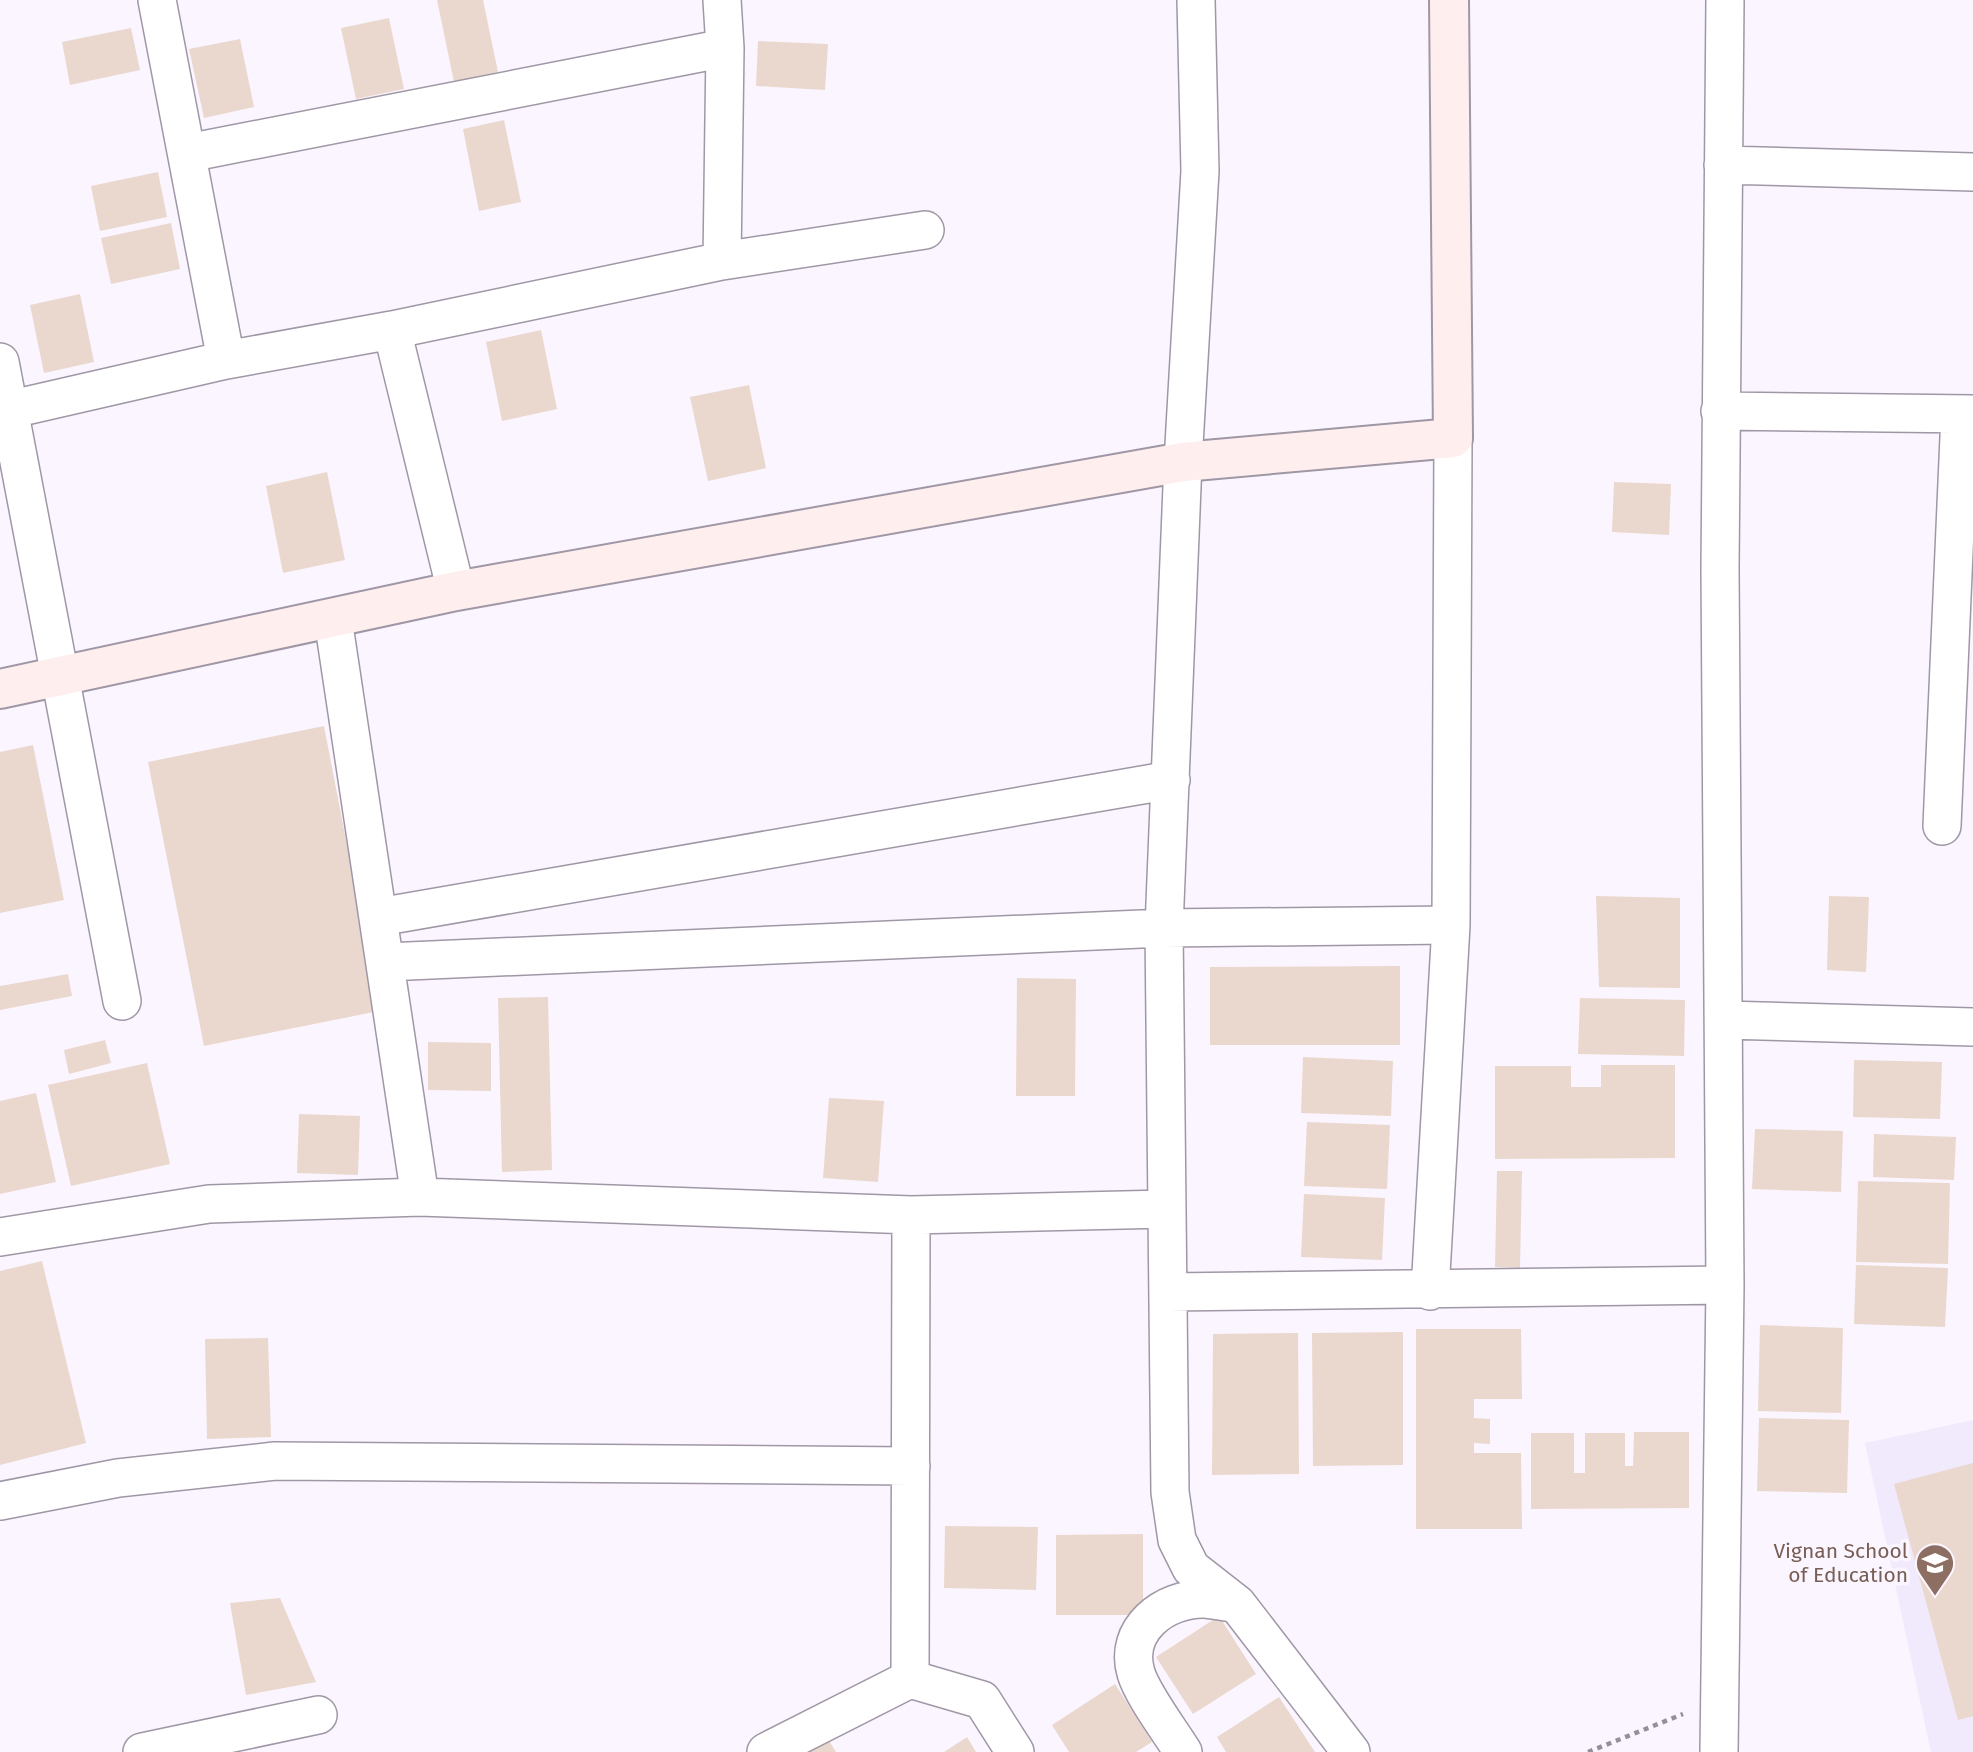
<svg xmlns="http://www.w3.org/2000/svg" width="1973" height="1752" font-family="'Fira Sans',sans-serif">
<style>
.education{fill:#f0eafc}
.building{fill:#ead8ce}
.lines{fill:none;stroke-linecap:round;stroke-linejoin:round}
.street-casing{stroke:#a097a6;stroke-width:40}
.secondary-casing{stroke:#a097a6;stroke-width:42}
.path{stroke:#959097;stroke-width:4.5;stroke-dasharray:5 5;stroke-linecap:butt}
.street{stroke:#fff;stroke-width:37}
.secondary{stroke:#feeeee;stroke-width:38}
.labels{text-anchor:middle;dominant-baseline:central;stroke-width:7;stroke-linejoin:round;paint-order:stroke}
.education-label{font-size:21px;fill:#785e54;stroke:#fbf5ff;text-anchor:end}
</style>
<rect width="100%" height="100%" fill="#fbf5ff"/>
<path class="education" d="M1973 1420V1752H1931L1865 1443Z"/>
<path class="building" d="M437 0H483L498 72 454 82Z
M389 18 404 89 356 99 341 28Z
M131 28 140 70 70 85 62 42Z
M240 39 254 107 204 118 189 49Z
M758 41 828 44 825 90 756 86Z
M504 120 521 202 479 211 463 129Z
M158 172 167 217 100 231 91 186Z
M171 223 180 269 111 284 101 238Z
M80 294 94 362 44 373 30 305Z
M541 330 557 409 502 421 486 342Z
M749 385 766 468 708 481 690 397Z
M327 472 345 560 283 573 266 486Z
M1614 482 1671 484 1669 535 1612 532Z
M324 726 379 1011 204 1046 148 762Z
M33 745 64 900 0 913V752Z
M1596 896 1680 898V988L1599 987Z
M1829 896 1869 897 1866 972 1827 970Z
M1400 966V1045H1210V967Z
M68 974 72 996 0 1010V986Z
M1017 978 1076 979 1075 1096H1016Z
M548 997 552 1170 502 1172 498 998Z
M1580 998 1685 1000 1684 1056 1578 1054Z
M105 1040 111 1063 69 1074 64 1050Z
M428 1042 491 1043V1091L428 1090Z
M1303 1057 1393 1061 1391 1116 1301 1113Z
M1854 1060 1942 1062 1940 1119 1853 1117Z
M147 1063 170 1164 71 1186 48 1085Z
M1601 1065H1675V1158L1495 1159V1066H1571V1087H1601Z
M36 1093 56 1182 0 1194V1101Z
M829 1098 884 1101 878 1182 823 1178Z
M299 1114 360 1116 358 1175 297 1173Z
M1307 1122 1390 1125 1387 1189 1304 1186Z
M1755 1129 1843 1131 1841 1192 1752 1189Z
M1874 1134 1956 1137 1954 1180 1873 1177Z
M1497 1171H1522L1520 1268 1495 1267Z
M1858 1181 1950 1183 1948 1264 1856 1262Z
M1304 1194 1385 1198 1382 1260 1301 1257Z
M42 1261 86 1443 0 1465V1271Z
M1856 1265 1948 1268 1945 1327 1854 1324Z
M1760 1325 1843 1328 1841 1413 1758 1411Z
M1416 1329H1521L1522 1399H1474V1418L1490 1419V1444L1474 1443V1453H1521L1522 1529H1416Z
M1403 1332V1465L1313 1466 1312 1333Z
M1298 1333 1299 1474 1212 1475 1213 1334Z
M268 1338 271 1437 207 1439 205 1339Z
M1759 1418 1849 1420 1847 1493 1757 1491Z
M1634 1432H1689V1508L1531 1509V1433H1574V1473H1585V1433H1625V1466H1633Z
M1973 1463V1716L1958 1720 1894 1484Z
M945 1526 1038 1527 1036 1590 944 1588Z
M1143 1534V1615H1056V1535Z
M280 1598 316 1682 246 1695 230 1603Z
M1219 1616 1256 1674 1193 1714 1156 1657Z
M1115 1684 1152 1742 1136 1752H1069L1052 1725Z
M1279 1697 1315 1752H1226L1217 1737Z
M825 1734 836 1752H798Z
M967 1737 976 1752H944Z"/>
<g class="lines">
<g class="street-casing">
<path id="street" d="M157 0 226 360
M722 0 725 48 722 261
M1196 0 1200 171 1183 462 1164 928 1170 1492 1177 1540 1191 1568 1237 1604 1351 1752
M188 153 725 48
M1723 165 1973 172
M392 330 456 591
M0 362 122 1001
M8 410 226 360 392 330 722 261 925 230
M1720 411 1973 414
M333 619 420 1197
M1942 826 1960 414
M379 917 1171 780
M386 962 1164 928 1451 925
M1725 1020 1973 1027
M0 1237 209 1204 420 1197 911 1215 1166 1209
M1430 1291 1451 925 1453 438
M1168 1292 1725 1285
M0 1501 118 1478 275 1461 911 1466
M910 1679 911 1215
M142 1752 318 1715
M766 1752 910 1679 982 1700 1015 1752
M1183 1752C1170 1731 1142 1694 1136 1673 1123 1630 1164 1598 1205 1599 1216 1600 1227 1602 1237 1604
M1719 1752 1725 1285 1720 569 1725 0"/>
</g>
<g class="secondary-casing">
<path id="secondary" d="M0 689 456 591 1183 462 1453 438 1449 0"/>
</g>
<path class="path" d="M1588 1752 1683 1714"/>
<use href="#street" class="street"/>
<use href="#secondary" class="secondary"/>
</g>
<defs>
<g id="school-pin" transform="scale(2.0125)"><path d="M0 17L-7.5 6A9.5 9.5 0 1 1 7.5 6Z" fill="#8d6e63" stroke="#fbf5ff"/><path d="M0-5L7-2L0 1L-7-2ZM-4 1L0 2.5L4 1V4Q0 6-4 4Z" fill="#fff"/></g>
</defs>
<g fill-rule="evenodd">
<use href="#school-pin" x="1935" y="1563"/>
</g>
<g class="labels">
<g class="education-label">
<text x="1908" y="1551">Vignan School<tspan x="1908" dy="24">of Education</tspan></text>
</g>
</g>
</svg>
